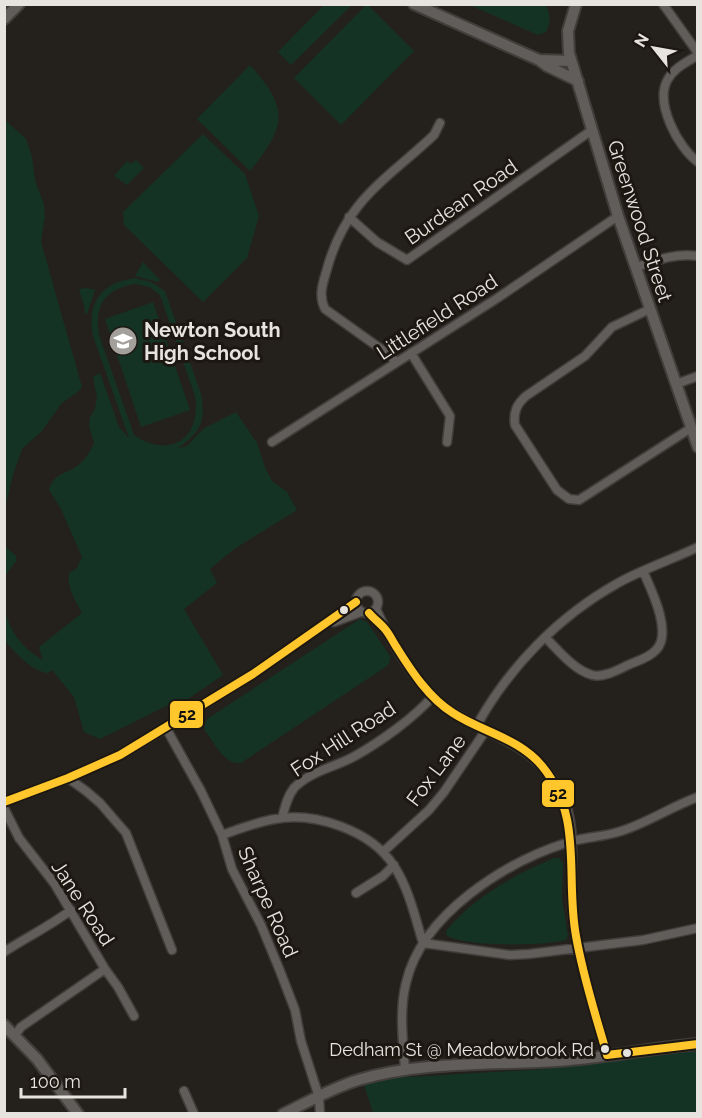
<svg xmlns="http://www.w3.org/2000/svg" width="702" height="1118" font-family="Raleway,sans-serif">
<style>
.green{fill:#143325;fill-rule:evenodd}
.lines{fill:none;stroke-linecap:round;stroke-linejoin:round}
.street-casing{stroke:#413d3b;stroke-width:11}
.secondary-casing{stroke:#413d3b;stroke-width:14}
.street{stroke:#605d5a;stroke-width:8}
.secondary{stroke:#605d5a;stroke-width:10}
.bus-1-casing{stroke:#1d1711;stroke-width:12}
.bus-1{stroke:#ffc72c;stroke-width:8}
.bus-dot{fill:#e7e3de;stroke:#1d1711;stroke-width:2}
.labels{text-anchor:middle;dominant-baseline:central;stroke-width:6;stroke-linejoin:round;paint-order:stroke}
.bus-label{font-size:18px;fill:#e7e3de;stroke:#1d1711;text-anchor:end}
.street-label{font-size:20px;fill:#e7e3de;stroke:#1d1711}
.poi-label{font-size:20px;font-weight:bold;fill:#e7e3de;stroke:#1d1711;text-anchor:start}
.line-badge{stroke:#1d1711;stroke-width:2}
.pale-badge-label{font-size:16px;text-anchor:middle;font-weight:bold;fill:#111}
</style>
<rect width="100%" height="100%" fill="#24211d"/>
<path class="green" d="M325 4 352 5 291 65 278 52Z
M367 4 414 51 341 125 294 78Z
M470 5H545C551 14 551 21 546 32L538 35Z
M250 65C290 109 286 126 250 171L197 119Z
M5 120 26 139 32 157 35 180 44 205 45 215 41 242 82 387 79 391 62 403 41 432 22 449 13 475 5 508Z
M203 134 245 174 259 216 247 258 203 302 124 225 123 212Z
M136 160 144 168 127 185 114 176 127 161 131 164Z
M143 262 160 280 158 282 135 276Z
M135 278 151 282 165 291 201 394C206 424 200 432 177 449L187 446 203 429 236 412 257 443 265 467 272 481 287 492 297 510 234 549 210 569 217 583 184 609 223 675 188 699 180 700 164 707 100 739 84 732 74 697 52 670 47 673C30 670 16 653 5 641V611C11 633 22 648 43 660L39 647 82 613C75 599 67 589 69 573L77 568 82 557 61 509 49 490C54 473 64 475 77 466 85 460 90 452 94 443L89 425 90 417 95 409 97 397 93 377 100 373 119 427 129 438 93 336C87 302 101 283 135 278ZM135 284 149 287 160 295 195 396C202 438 170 460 134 435L99 335C94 305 105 289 135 284Z
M87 288 95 290 87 314 84 313 85 309 79 289Z
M153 302 190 410 141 427 105 319Z
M5 546 16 556V561L5 576Z
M360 619 367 622 390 656V661L387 666 241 763C225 766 214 742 205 731L204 725 207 719Z
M554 858H559L563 863 562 899 568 936 566 940C544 946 468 947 447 936L446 931C474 896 515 875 554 858Z
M697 1051V1113H373L364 1085 391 1078 546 1069Z"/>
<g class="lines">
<g class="street-casing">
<path id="street" d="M663 4 698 53
M698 55C687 62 674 68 668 79 654 102 678 148 698 162
M349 217 377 242 407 260 592 130
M637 267C657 260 675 253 698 256
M650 309 612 327 585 356 526 396C517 404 513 412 515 425L557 490 569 499 579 500 691 428
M411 353 450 416 447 442
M396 362 388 354 325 309C318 295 323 283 327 269 346 200 386 180 434 135L440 123
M676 384 698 376
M272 442 496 299 618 216
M356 602a11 11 0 1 1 22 0a11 11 0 1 1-22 0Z
M376 609C393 647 418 690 454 713 496 739 535 745 561 793 580 828 568 879 573 918 579 965 595 1009 607 1055
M334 622 361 612
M545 637C558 650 574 670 592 675 603 678 618 670 628 665 637 661 649 658 656 650 673 633 651 589 643 571
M477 725C510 666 559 616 618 583 643 569 671 560 698 547
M166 728 201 791 222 835 232 869 261 925 280 971 295 1010 301 1041 319 1097 320 1114
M68 778 86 791 100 803 126 833 172 950
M4 802 68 778 120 755 166 728 253 674 356 602
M4 808 19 838 54 883 105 969 118 987 134 1016
M282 818C285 807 287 797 294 788 310 771 336 767 355 756 380 742 414 718 433 696
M222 835C239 829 257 822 275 819 315 812 371 830 394 866 409 889 415 917 423 943L510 955 529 954 643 940 698 928
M383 852 429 810 444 792 486 730
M356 893 383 876 394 865
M4 952C27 937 50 926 71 910
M15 1035 21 1027 105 969
M405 1069C403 1041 399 1011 406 983 422 914 505 862 569 842 585 837 602 837 618 832 646 824 670 807 698 797
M184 1091 194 1114"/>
</g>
<g class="secondary-casing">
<path id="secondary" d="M414 4 539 60 547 66 578 81
M576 4 568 31 569 53 618 216 698 447
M4 19 19 4
M539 60 571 61
M4 1025 37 1059 78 1114
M283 1114C308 1102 332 1088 358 1080 422 1061 491 1065 557 1061 604 1058 651 1048 698 1044"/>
</g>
<use href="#street" class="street"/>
<use href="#secondary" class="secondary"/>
<g class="bus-1-casing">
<path id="bus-1" d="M369 613C374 619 380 623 385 629 390 635 393 642 397 648 412 672 429 698 453 713 482 732 519 738 542 766 584 817 565 877 576 936 583 977 596 1016 607 1055
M4 802 68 778 120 755 253 674 356 602
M607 1055 698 1044"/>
</g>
<use href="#bus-1" class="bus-1"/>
</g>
<defs>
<g id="school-disc" transform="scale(1.5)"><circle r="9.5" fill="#a39f9a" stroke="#1d1711"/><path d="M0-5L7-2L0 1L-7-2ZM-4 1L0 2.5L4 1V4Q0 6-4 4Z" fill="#fff"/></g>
</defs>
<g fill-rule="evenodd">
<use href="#school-disc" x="123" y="341"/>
</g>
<g class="bus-dot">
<circle cx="344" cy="610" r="5"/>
<circle cx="605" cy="1049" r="5"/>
<circle cx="627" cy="1053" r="5"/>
</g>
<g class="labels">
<g class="bus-label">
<text x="594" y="1049">Dedham St @ Meadowbrook Rd</text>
</g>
<g class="street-label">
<text transform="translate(461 202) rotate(-35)">Burdean Road</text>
<text transform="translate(640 221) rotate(72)">Greenwood Street</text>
<text transform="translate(437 317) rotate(-33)">Littlefield Road</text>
<text transform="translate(343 739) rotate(-33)">Fox Hill Road</text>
<text transform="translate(436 770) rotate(-53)">Fox Lane</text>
<text transform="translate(268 902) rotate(66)">Sharpe Road</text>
<text transform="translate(83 903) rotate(57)">Jane Road</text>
</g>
<g class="poi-label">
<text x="144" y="330">Newton South<tspan x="144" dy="23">High School</tspan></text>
</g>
</g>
<g class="line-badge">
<rect x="169" y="700" width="35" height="29" rx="6" fill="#ffc72c"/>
<rect x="541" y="779" width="34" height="29" rx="6" fill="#ffc72c"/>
</g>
<g class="pale-badge-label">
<text x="187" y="720">52</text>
<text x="558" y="799">52</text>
</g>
<rect width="702" height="1118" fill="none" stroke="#e7e3de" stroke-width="12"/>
<g transform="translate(654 48) rotate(301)" stroke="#1d1711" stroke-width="4.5" paint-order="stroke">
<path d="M0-4.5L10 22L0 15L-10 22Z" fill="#e7e3de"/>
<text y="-9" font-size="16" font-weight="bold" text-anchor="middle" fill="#e7e3de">N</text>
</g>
<path d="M21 1088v9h104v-9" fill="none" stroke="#e7e3de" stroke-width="3"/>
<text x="30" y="1088" font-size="18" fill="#e7e3de" stroke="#1d1711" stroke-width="4.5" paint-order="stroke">100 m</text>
</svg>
